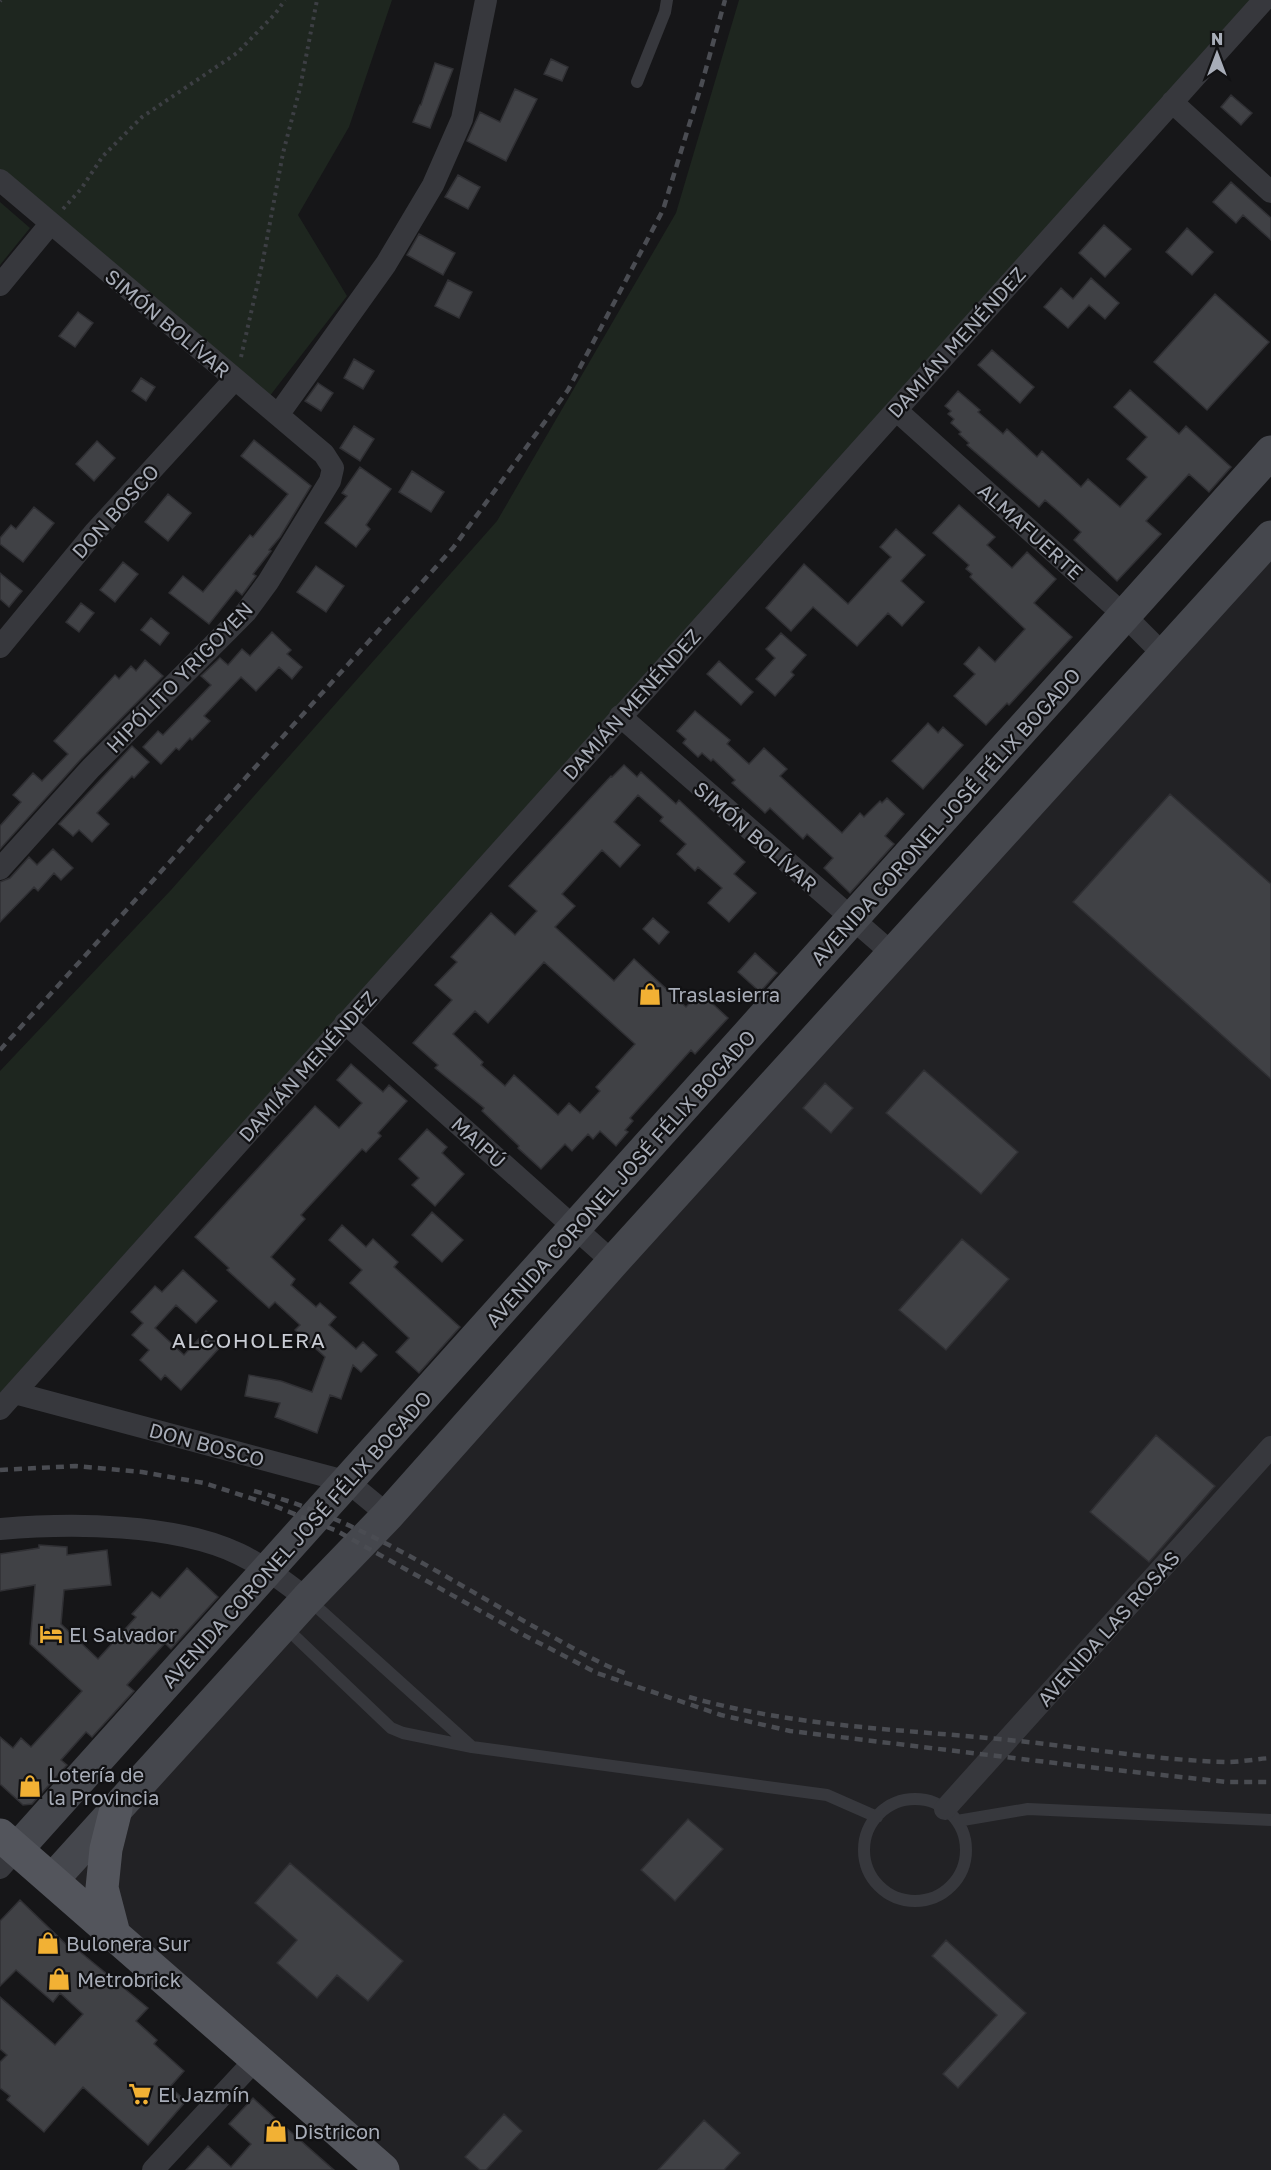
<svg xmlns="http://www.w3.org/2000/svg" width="1271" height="2170" font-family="'Golos Text',sans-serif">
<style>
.built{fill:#222225}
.green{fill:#1e261f}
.building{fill:#404145;stroke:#303034;stroke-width:1.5;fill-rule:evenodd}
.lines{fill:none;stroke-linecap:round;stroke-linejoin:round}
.path{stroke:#3d3f44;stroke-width:4;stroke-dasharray:3 4.5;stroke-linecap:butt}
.service{stroke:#37383d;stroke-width:12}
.minor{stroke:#37383d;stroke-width:22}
.secondary{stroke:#45474d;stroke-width:33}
.primary{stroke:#53555c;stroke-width:33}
.rail{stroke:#4a4c52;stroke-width:4.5;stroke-dasharray:8 6;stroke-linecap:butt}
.labels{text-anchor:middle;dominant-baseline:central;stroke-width:4.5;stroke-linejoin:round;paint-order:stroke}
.street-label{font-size:20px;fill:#a8adb8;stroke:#111113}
.poi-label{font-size:20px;fill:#a8adb8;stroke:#111113;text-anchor:start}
.neighbourhood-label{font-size:21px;letter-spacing:1.5px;fill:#c9ccd4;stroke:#111113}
</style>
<rect width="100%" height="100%" fill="#161618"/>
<path class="built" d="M1271 537V2170H383L52 1880Z"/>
<path class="green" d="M0 0H392L349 127 298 215 347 296 269 397 0 173Z
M739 0H1251L0 1393V1071L171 890 497 521 676 213Z
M0 202 30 228 0 265Z"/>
<path class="building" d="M551 59 568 67 562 81 544 74Z
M435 63 453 69 430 128 413 122 420 105H421Z
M515 89 537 99 506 161 467 141 480 112 500 122Z
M1231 95 1252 113 1241 125 1221 107Z
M458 175 480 187 468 209 445 197Z
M1231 182 1271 218V240L1243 215 1236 223 1213 202Z
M1104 225 1131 249 1105 277 1079 253Z
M1187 228 1213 252 1192 275 1166 252Z
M419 234 455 253 443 275 407 255Z
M1091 278 1119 303 1105 319 1089 305 1068 328 1044 307 1061 288 1073 299Z
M448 280 472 292 459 318 435 306Z
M1215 294 1269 342 1207 410 1154 362Z
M78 312 93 323 75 347 59 336Z
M992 350 1034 387 1020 403 978 365Z
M354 359 374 371 363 389 344 378Z
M141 378 155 387 146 401 132 391Z
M318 383 333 393 321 411 305 401Z
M1130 390 1179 434 1186 426 1231 467 1209 492 1189 474 1146 521 1161 534 1117 581 1074 540 1081 532 1059 512 1045 500 1039 507 967 445 969 443 959 434 961 432 951 423 954 419 948 414 951 411 945 406 958 391 980 410 978 412 1003 434 1007 429 1037 457 1042 451 1081 487 1088 479 1120 507 1147 477 1127 459 1147 437 1114 407Z
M354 426 374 439 360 461 340 448Z
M254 440 311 486 280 537 269 550 271 551 253 574 256 576 245 591 242 595 236 590 209 624 169 593 183 576 203 592 250 535 253 537 288 494 241 456Z
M97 441 115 458 94 481 76 464Z
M360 467 391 489 366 525 370 529 356 547 325 523 347 496 342 493Z
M412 471 444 492 431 512 399 492Z
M168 494 191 513 168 541 145 522Z
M959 505 995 537 987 545 1012 568 1027 552 1056 579 1034 603 1072 637 1009 705 1007 703 986 725 954 696 975 674 964 664 979 647 995 662 1025 629 970 577 972 574 966 569 969 565 933 533Z
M34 507 54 523 23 562 0 544V538L11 525 16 529Z
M896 529 925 555 901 581 924 602 902 626 888 613 857 646 813 607 791 631 766 608 804 564 848 604 891 557 880 547Z
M123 562 138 574 115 602 100 590Z
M316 566 344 586 326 612 297 592Z
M0 573 22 591 9 607 0 599Z
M81 603 94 613 79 632 66 622Z
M151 618 169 633 160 645 141 630Z
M272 632 291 650 287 654 302 667 292 679 279 667 256 691 241 677 204 716 210 721 192 740 190 738 179 750 176 748 161 764 143 747 158 731 163 735 211 685 201 676 220 658 228 665 242 649 250 656Z
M781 633 806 655 791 672 794 675 775 696 756 679 775 658 766 649Z
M145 660 163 676 81 759 0 849V826L21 802 13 795 33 773 42 781 68 754 54 741 115 675 119 679 131 666 136 671Z
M719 661 753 692 741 705 707 674Z
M695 711 730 740 727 744 749 764 764 748 787 769 780 776 842 833 860 813 864 817 880 801 882 803 887 798 904 814 885 836 894 844 850 893 824 868 833 858 807 834 803 839 770 808 765 813 732 783 735 780 713 759 711 761 702 753 698 757 683 743 686 739 677 731Z
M928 723 938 733 943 727 963 745 923 789 892 761Z
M132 746 149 762 134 778 132 776 97 813 109 824 92 842 79 830 73 836 59 824Z
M624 765 637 777 641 772 676 804 679 800 745 862 734 874 756 893 729 922 708 903 722 888 698 867 695 871 677 854 686 844 660 821 663 817 638 795 614 822 640 845 620 867 602 850 562 894 575 906 555 927 614 981 634 959 686 1007 700 992 728 1018 695 1054 691 1050 630 1118 633 1121 625 1130 628 1132 616 1146 600 1131 593 1139 588 1134 572 1151 565 1144 541 1169 518 1148 519 1146 482 1111 484 1108 435 1068 438 1065 413 1043 452 1000 435 985 457 962 451 957 491 913 515 935 537 911 509 886 611 776 612 777ZM544 962 635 1044 596 1087 600 1091 580 1113 569 1103 558 1115 514 1075 505 1086 481 1065 483 1062 453 1034 475 1011 488 1023Z
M1170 794 1271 884V1079L1073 902Z
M53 849 73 868 61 880 54 873 38 891 34 887 0 922V882L10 878 29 857 37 865Z
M653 918 669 932 659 944 643 929Z
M755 953 777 973 760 992 738 972Z
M351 1064 383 1092 389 1085 407 1101 378 1133 381 1136 366 1152 362 1149 301 1215 305 1219 271 1257 295 1279 291 1285 316 1307 320 1303 336 1317 329 1325 356 1349 363 1342 377 1355 361 1372 353 1365 341 1399 330 1395 317 1433 275 1417 280 1403 245 1396 249 1375 281 1381 312 1392 325 1357 295 1330 300 1325 275 1302 269 1308 227 1270 229 1268 195 1237 315 1106 339 1128 362 1103 337 1080Z
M924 1070 1018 1152 981 1194 886 1113Z
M825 1083 853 1108 831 1133 803 1108Z
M427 1129 447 1147 442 1153 464 1174 435 1206 412 1185 419 1178 399 1159Z
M432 1212 463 1240 442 1262 412 1235Z
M342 1225 366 1247 373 1239 398 1262 394 1267 460 1327 419 1373 396 1352 409 1338 350 1283 362 1270 329 1240Z
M962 1239 1009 1279 946 1350 899 1310Z
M183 1270 217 1301 196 1323 176 1305 155 1328 184 1355 206 1331 222 1345 181 1390 165 1375 161 1380 140 1360 149 1350 132 1335 143 1323 131 1312 155 1286 162 1292Z
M1156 1435 1215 1486 1149 1562 1090 1512Z
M39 1545 67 1547V1555L107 1550 111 1585 64 1590 61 1624 98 1659 136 1617 132 1614 152 1592 160 1598 187 1568 218 1597 171 1649 165 1643 127 1685 134 1691 92 1737 86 1732 61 1760 67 1765 32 1804 23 1805 0 1784V1737L13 1748 21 1738 31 1747 82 1691 30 1644 35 1585 0 1591V1554L39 1548Z
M688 1819 723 1849 675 1901 641 1870Z
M290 1863 403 1961 368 2001 337 1975 317 1998 277 1963 297 1940 255 1903Z
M20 1900 71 1949 73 1946 148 2008 136 2021 157 2040 154 2044 184 2071 170 2087 186 2101 148 2145 83 2087 44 2132 7 2100 10 2096 0 2088V2062L7 2055 0 2049V1997L55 2045 83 2014 60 1993 53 2002 16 1970 0 1986V1921Z
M946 1940 1026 2013 958 2088 943 2074 997 2015 932 1956Z
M253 2098 275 2118 334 2170H186L208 2146 231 2167 251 2144 229 2124Z
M504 2114 522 2131 486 2170H480L465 2157Z
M704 2120 740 2153 724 2170H658Z"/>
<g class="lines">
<path class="path" d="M0 1 1 0
M63 209 81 189 103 156 142 117 237 53 275 14 285 0
M241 357 263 260 283 153 300 88 317 0"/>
<path class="service" d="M637 82 665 12 667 0
M308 1599 471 1746
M284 1626 391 1728 403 1733 472 1747 827 1795 877 1817
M864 1850a51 51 0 1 1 102 0a51 51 0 1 1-102 0Z
M957 1821 1028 1809 1271 1820"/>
<path class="minor" d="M1172 102 1271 192
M0 180 324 454 333 468 330 481 268 582 246 612 91 768 0 869
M0 285 51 223
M896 410 1124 615 1164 655
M278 415 386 264 433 185 462 119 486 0
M0 647 94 533 235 379
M620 716 893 954
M345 1023 613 1262
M15 1393 348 1482 388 1515
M0 1409 1264 0
M0 1529C71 1523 174 1523 239 1554 264 1566 285 1582 307 1599
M945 1809 1271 1447
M0 1868 17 1849
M153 2170 256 2059"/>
<path class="secondary" d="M17 1849 1271 452
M52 1880 307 1599 388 1515 613 1262 1271 537"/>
<path class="primary" d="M0 1835 383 2170
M114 1934 102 1888 106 1849 116 1809"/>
<path class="rail" d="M0 1050 453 548 568 390 663 210 702 83 725 0
M0 1470 76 1466 142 1472 204 1483 272 1505 337 1531 520 1633 597 1673 721 1715 790 1731 1088 1767 1227 1782H1271
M254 1491C359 1518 448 1580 542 1631 570 1646 597 1663 627 1674
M689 1697C795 1727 900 1729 1009 1740 1081 1747 1153 1760 1226 1762 1241 1762 1256 1759 1271 1758"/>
</g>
<defs>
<g id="shop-bare" transform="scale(1.8)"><path d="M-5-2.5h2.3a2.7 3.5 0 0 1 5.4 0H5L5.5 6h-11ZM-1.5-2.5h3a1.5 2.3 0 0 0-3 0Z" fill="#f2b134" stroke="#111113" stroke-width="2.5" paint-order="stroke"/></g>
<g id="hotel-bare" transform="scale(1.8)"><path d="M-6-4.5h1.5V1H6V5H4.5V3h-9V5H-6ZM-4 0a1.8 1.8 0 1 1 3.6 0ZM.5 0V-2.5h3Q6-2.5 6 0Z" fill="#f2b134" stroke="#111113" stroke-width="2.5" paint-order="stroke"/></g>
<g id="supermarket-bare" transform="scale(1.8)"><path d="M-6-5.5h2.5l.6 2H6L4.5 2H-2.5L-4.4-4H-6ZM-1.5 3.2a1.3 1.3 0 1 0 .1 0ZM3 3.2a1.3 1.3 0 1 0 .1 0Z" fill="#f2b134" stroke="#111113" stroke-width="2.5" paint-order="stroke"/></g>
</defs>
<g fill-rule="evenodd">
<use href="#shop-bare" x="650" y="994"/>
<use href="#hotel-bare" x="51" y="1634"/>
<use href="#shop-bare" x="30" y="1786"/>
<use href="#shop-bare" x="48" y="1943"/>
<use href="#shop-bare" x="59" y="1979"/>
<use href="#supermarket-bare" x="140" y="2094"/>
<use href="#shop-bare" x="276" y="2131"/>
</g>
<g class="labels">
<g class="street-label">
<text transform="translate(168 323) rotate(40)">SIMÓN BOLÍVAR</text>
<text transform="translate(956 342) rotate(-48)">DAMIÁN MENÉNDEZ</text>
<text transform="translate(115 511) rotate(-48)">DON BOSCO</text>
<text transform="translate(1031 531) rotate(42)">ALMAFUERTE</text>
<text transform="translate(179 677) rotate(-46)">HIPÓLITO YRIGOYEN</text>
<text transform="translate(631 704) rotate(-48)">DAMIÁN MENÉNDEZ</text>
<text transform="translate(945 816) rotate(-48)">AVENIDA CORONEL JOSÉ FÉLIX BOGADO</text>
<text transform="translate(756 836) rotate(41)">SIMÓN BOLÍVAR</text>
<text transform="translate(307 1066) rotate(-48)">DAMIÁN MENÉNDEZ</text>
<text transform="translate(479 1142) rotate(42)">MAIPÚ</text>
<text transform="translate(620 1178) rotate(-48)">AVENIDA CORONEL JOSÉ FÉLIX BOGADO</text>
<text transform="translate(207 1444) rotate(15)">DON BOSCO</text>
<text transform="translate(296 1539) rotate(-48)">AVENIDA CORONEL JOSÉ FÉLIX BOGADO</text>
<text transform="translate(1108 1628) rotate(-48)">AVENIDA LAS ROSAS</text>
</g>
<g class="poi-label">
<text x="668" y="994">Traslasierra</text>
<text x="69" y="1634">El Salvador</text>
<text x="48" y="1774">Lotería de<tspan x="48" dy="23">la Provincia</tspan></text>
<text x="66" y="1943">Bulonera Sur</text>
<text x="77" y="1979">Metrobrick</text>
<text x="158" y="2094">El Jazmín</text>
<text x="294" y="2131">Districon</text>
</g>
<g class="neighbourhood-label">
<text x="249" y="1340">ALCOHOLERA</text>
</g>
</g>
<g transform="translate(1217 54)" stroke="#111113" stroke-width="4.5" paint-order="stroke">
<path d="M0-4.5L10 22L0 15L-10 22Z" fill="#a8adb8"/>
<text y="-9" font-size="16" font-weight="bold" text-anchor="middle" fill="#a8adb8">N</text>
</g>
</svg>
